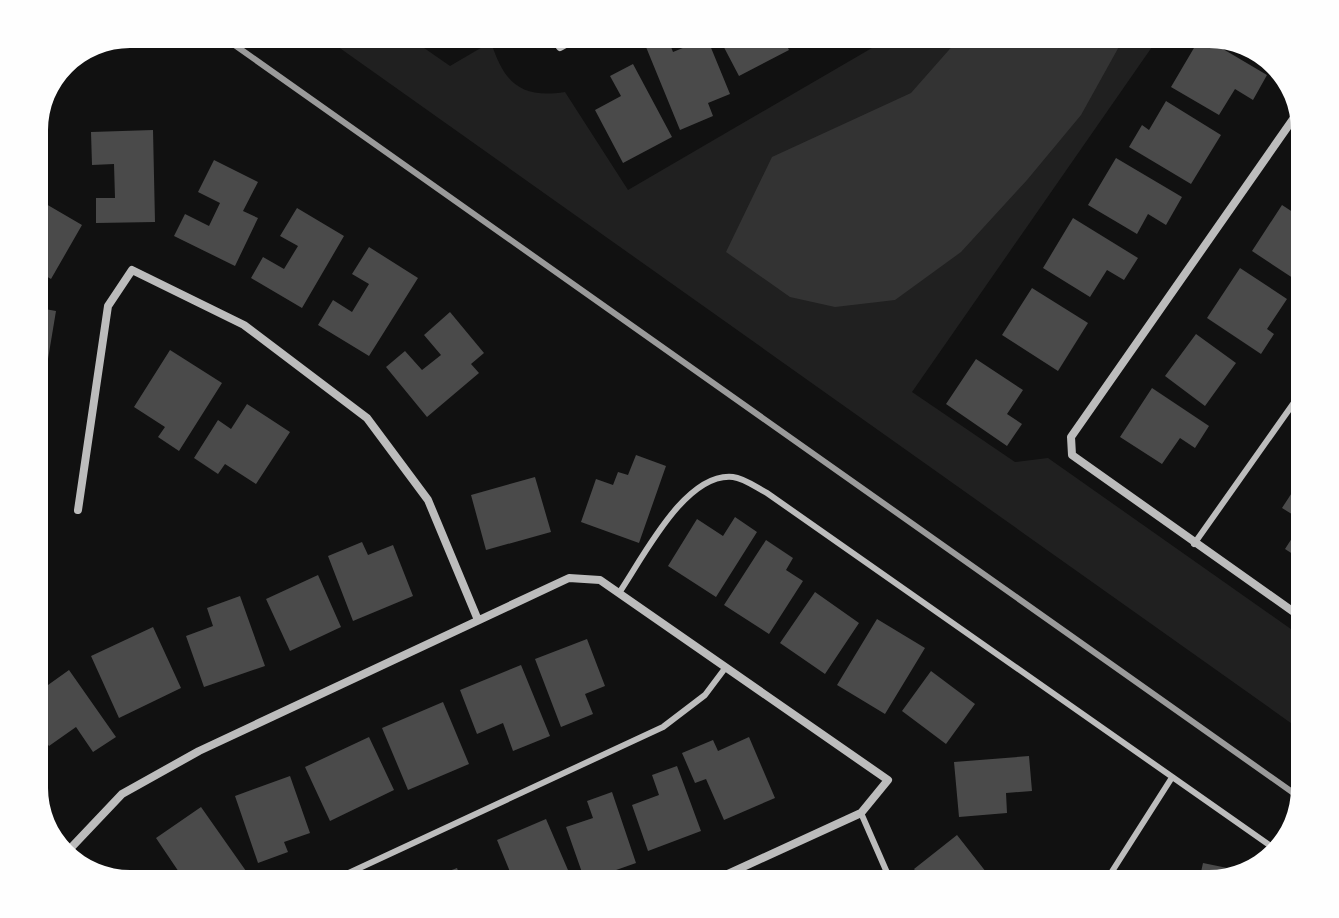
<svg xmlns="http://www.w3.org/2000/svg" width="1339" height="918" font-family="'Zilla Slab',serif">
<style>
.green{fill:#202020}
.water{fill:#333}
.building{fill:#4a4a4a}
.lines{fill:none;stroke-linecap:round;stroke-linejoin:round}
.service{stroke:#bcbcbc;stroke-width:6}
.minor{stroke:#bcbcbc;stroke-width:8}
.rail{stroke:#9a9a9a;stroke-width:6}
</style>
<rect width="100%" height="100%" fill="#111"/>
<path class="green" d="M320 34H404L450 66 491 42C504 83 521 99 565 92L628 190 896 34H1161L912 392 1015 462 1048 458 1305 639V733Z"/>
<path class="water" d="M963 34H1126L1081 115 1027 180 961 252 895 300 835 307 790 297 726 252 772 157 911 93Z"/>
<path class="building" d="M717 34H781L789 50 739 76Z
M1201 36 1267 75 1253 100 1235 89 1219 115 1171 87Z
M707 38 730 94 708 103 713 116 680 130 646 47 668 39 673 52Z
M633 64 672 137 623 163 595 110 621 96 610 76Z
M1166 101 1221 135 1191 184 1129 147 1142 125 1149 130Z
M153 130 155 222 96 223V198H115L114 164 92 165 91 132Z
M1116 158 1182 197 1166 225 1148 214 1137 234 1088 205Z
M214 160 258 182 243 211 258 218 235 266 174 236 185 214 209 226 220 203 198 192Z
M34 197 82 225 51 279 34 269Z
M1282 205 1305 220V286L1252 251Z
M297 208 344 236 302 308 251 278 263 257 284 269 298 246 280 236Z
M1073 218 1138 258 1124 280 1107 270 1090 297 1043 268Z
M369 247 418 278 369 356 318 325 333 300 352 312 369 284 352 274Z
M1240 268 1287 299 1267 329 1274 334 1261 354 1207 318Z
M1032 288 1088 323 1058 371 1002 335Z
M34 307 56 311 46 371 34 369Z
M450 312 484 353 471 364 479 373 427 417 386 367 405 351 422 370 441 355 424 335Z
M1196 334 1236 363 1205 406 1165 376Z
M170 350 222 383 179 451 158 437 165 427 134 407Z
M976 359 1023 390 1007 414 1022 424 1007 446 946 404Z
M34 382 43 384 36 424H34Z
M1152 388 1209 426 1195 448 1180 438 1162 464 1120 437Z
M247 404 290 432 256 484 225 464 218 474 194 458 218 420 231 429Z
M636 455 666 466 639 543 581 522 596 479 613 485 618 472 628 475Z
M535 477 551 532 486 550 471 495Z
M1295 488 1305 495V562L1285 549 1303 521 1282 508Z
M735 517 757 532 716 597 668 566 697 519 723 536Z
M766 540 793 558 786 570 803 581 769 634 724 605Z
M362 542 368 555 393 545 413 596 353 621 328 556Z
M318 575 341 627 290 651 266 599Z
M815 592 859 623 825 674 780 643Z
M240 596 265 666 204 687 186 636 213 626 207 608Z
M877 619 925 648 885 714 837 685Z
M153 627 181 688 119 718 91 656Z
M587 639 605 686 585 694 593 714 561 727 535 659Z
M521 665 550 736 513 751 503 723 477 734 460 690Z
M69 670 116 737 93 752 76 727 49 746 34 726V695Z
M931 671 975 704 946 744 902 711Z
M443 702 469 764 408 790 382 728Z
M369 737 394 790 330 821 305 767Z
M749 737 775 798 724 820 706 779 695 783 682 753 713 740 718 751Z
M1029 756 1032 791 1006 793 1007 813 959 817 954 762Z
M677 766 701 831 648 851 632 805 659 795 652 775Z
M290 776 310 833 284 842 288 852 258 863 235 796Z
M612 792 636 863 585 881 566 827 593 818 587 801Z
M201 807 246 871 227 884H187L156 838Z
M546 819 574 884H515L497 840Z
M957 835 990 877 981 884H926L914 869Z
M1203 863 1242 871 1241 876 1209 884H1167L1169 875 1199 881Z
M457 868 463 884H438L436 876Z"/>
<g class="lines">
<path class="service" d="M1194 544 1305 387
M619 593C643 558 685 472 733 477 744 478 757 488 767 493L1278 851
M861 813 892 884
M325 884 663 727 705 695 726 667
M1104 884 1171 779"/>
<path class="minor" d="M552 34 560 47 584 34
M1298 112 1071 437 1072 455 1305 620
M78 510 108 306 132 270 244 325 367 418 428 500 478 620
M67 852 122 794 199 751 569 578 600 580 888 780 861 813 706 884"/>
<path class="rail" d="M219 34 1302 799"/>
</g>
<path d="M0 0H1339V918H0ZM130 48H1209A82 82 0 0 1 1291 130V788A82 82 0 0 1 1209 870H130A82 82 0 0 1 48 788V130A82 82 0 0 1 130 48Z" fill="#fefefe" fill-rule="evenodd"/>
</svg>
